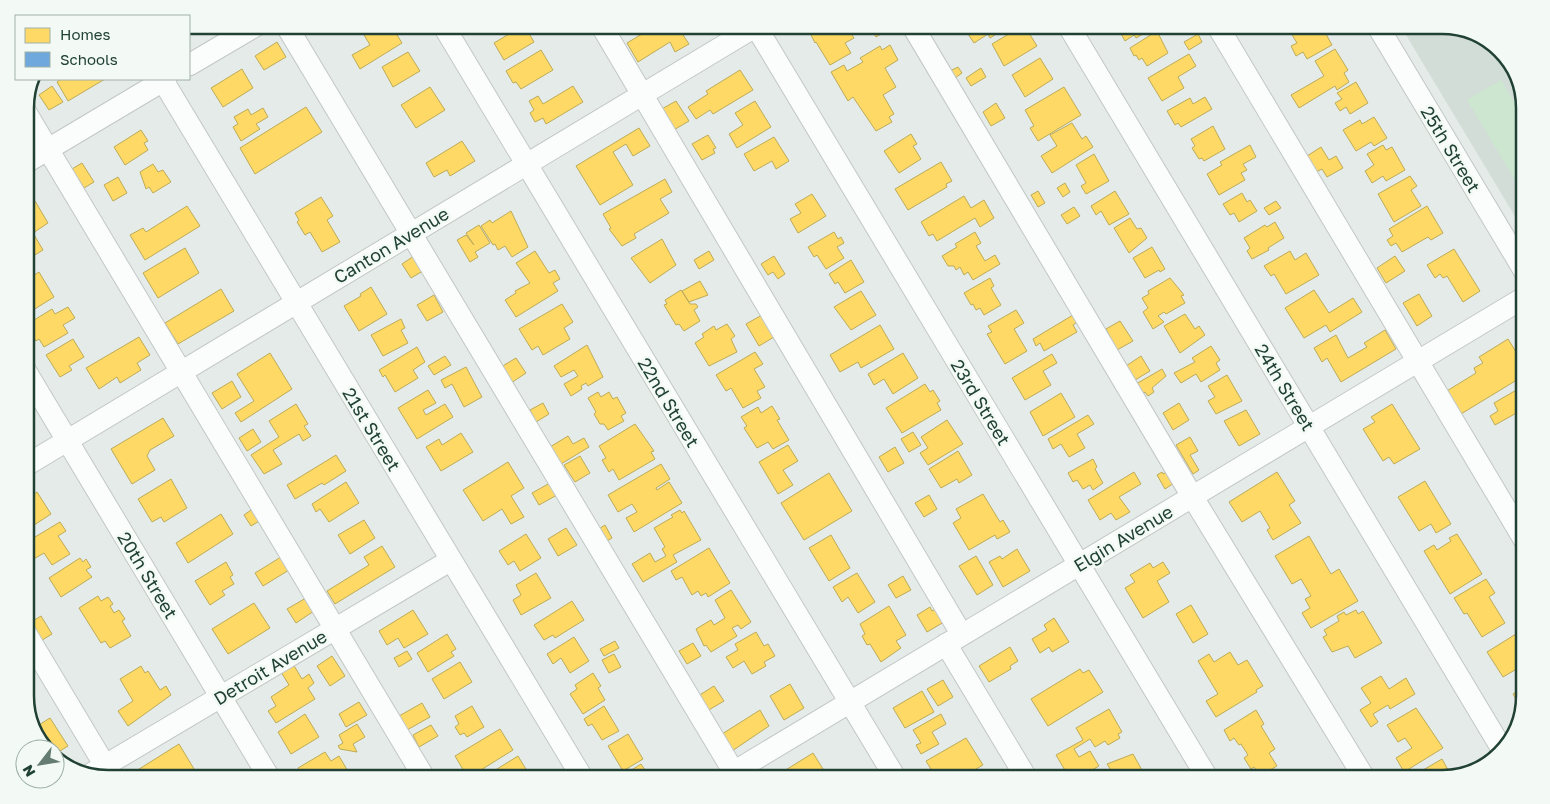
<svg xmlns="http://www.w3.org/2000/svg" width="1550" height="804" font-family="'Golos Text',sans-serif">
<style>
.built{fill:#d2ddd7}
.green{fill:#cce6d0}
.homes{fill:#ffd966;stroke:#bcab57}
.schools{fill:#6fa8dc;stroke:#5789a9}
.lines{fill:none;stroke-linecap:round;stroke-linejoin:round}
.minor-casing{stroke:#c2c8c5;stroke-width:23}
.minor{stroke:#fbfcfc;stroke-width:21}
.labels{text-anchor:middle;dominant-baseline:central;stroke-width:5;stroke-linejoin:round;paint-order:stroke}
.street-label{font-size:18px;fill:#204133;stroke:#f3faf5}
.rim{fill:none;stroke:#204133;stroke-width:2.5}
</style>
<rect width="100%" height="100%" fill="#e5ebe8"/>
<path class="built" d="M1400 25H1443L1479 34 1511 62 1525 102V233Z"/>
<path class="green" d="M1501 80 1525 121V197L1467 100Z"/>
<path class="homes" d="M381 25H391L402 43 360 69 352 55 370 45 364 35Z
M524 25 534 42 504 60 494 43Z
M657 25H699L683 35 689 44 675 52 670 42 638 62 627 43Z
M806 25H862L850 32 854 38 845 43 851 53 830 65 816 42 815 43Z
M869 25H890L891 28 876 37Z
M922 25H941L927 34Z
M966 25H1011L990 38 988 34 974 43 964 28Z
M1024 25 1037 46 1004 66 992 44Z
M1123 25H1151L1141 31 1143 34 1136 38 1134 35 1125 41 1120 32 1125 28Z
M1304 25H1321L1332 45 1307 59 1303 52 1296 56 1291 46 1297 43 1291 33Z
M1157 31 1168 53 1147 66 1142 58 1139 60 1136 55 1134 56 1130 48Z
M1198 34 1202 42 1189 50 1184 42Z
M277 42 286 57 264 70 255 56Z
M890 45 898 60 885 68 896 87 883 95 894 114 889 117 892 122 876 131 853 97 848 101 831 72 844 65 847 71 863 62 860 58 880 46 882 50Z
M1335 49 1348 70 1344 73 1349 82 1337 90 1335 86 1299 108 1291 95 1324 76 1315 61Z
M541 50 553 70 521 89 516 82 513 83 506 71Z
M408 52 420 71 393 87 382 67Z
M1189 54 1196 66 1178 77 1184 88 1162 101 1148 78Z
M1040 58 1053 79 1025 97 1012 75Z
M958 67 962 73 955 78 950 71Z
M981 68 986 77 971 86 966 78Z
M242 69 253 88 223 107 211 88Z
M740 70 753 90 713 114 710 110 696 119 688 107 708 94 706 91Z
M61 79H105L68 101 57 82Z
M1356 82 1368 103 1350 114 1346 107 1340 111 1335 103 1342 99 1337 93Z
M52 86 63 102 49 110 39 95Z
M573 86 583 102 546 124 543 118 535 122 530 113 534 110 529 101 538 96 543 104Z
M430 87 445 110 416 128 401 105Z
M1064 87 1081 115 1038 141 1030 128 1034 126 1025 110Z
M1205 97 1212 109 1181 127 1178 123 1175 125 1167 111 1190 98 1193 104Z
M676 101 689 121 672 131 660 110Z
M755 101 771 127 737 148 729 134 743 125 735 113Z
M996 103 1005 118 991 126 983 112Z
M306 107 322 132 255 174 240 148Z
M263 108 268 117 256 124 260 129 241 141 233 127 238 124 234 117 248 109 251 115Z
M1374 117 1387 138 1374 146 1371 142 1356 151 1343 130 1360 120 1362 124Z
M1072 123 1082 139 1086 136 1093 147 1052 173 1041 156 1057 146 1050 135Z
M1213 126 1225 149 1204 161 1202 158 1199 159 1192 148 1195 146 1191 139Z
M639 128 650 146 633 156 626 144 613 152 633 185 600 205 576 166Z
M141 130 148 141 144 143 148 150 125 165 114 147Z
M911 134 917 144 913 146 921 159 899 173 884 151Z
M708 135 716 148 713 149 715 153 702 160 692 144Z
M774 137 789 161 776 169 772 161 754 171 744 154Z
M462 141 475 161 450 176 447 170 434 177 426 163Z
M1250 145 1256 157 1243 164 1247 170 1241 173 1245 180 1219 195 1207 174 1222 165 1220 162Z
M1383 145 1386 150 1392 147 1405 170 1386 181 1383 176 1372 183 1365 171 1374 165 1367 154Z
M1321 147 1329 160 1336 156 1343 168 1327 177 1322 169 1316 172 1307 156Z
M1094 154 1109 181 1086 194 1081 186 1086 183 1076 165Z
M941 162 952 181 946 184 947 187 908 210 895 189Z
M82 163 94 182 84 188 72 169Z
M153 164 158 172 163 170 171 182 153 193 149 187 146 189 140 172Z
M1410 176 1417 186 1411 190 1421 206 1394 222 1378 194Z
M118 177 127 193 113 201 104 185Z
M665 179 672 192 660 199 669 213 634 234 636 238 622 246 609 229 611 228 603 214Z
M1065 183 1070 192 1063 197 1057 188Z
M1038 191 1045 203 1038 207 1031 195Z
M1115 191 1129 214 1109 225 1101 211 1096 215 1091 206Z
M1242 193 1247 202 1250 200 1257 211 1239 222 1234 213 1230 215 1223 204Z
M812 194 826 216 798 233 790 219 801 213 795 204Z
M964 196 971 208 984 200 994 218 980 227 975 218 937 241 933 234 929 236 921 222Z
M321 197 333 216 327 220 340 242 322 252 310 232 305 235 297 222 299 220 295 213Z
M35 201 48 223 33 233 43 250 25 261V207Z
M1276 201 1281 208 1269 215 1264 208Z
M187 206 200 226 145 260 130 235 143 228 146 232Z
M1427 206 1443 233 1431 240 1428 237 1402 252 1396 243 1391 246 1387 240 1393 236 1389 229Z
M1074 207 1080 216 1067 224 1061 215Z
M511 211 528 247 512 257 505 246 498 250 495 244 493 245 481 226 490 220 492 223Z
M1130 218 1137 229 1141 228 1147 238 1129 253 1114 228Z
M1275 222 1284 238 1268 248 1269 250 1252 259 1247 251 1250 248 1244 238 1265 225 1267 227Z
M479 225 490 243 475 252 478 257 470 262 457 240 466 235 474 245 466 233Z
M834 232 838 239 841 237 844 243 837 247 844 258 826 269 817 255 814 257 808 247Z
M975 232 981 243 976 246 985 261 995 255 1000 264 973 280 968 272 964 275 960 267 956 270 954 266H948L942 256 957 247 955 244Z
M662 239 676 265 650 283 631 258Z
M1152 247 1165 269 1160 272 1159 270 1145 278 1133 258Z
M185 248 199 273 158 298 143 273Z
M1454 249 1480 291 1463 302 1447 276 1443 278 1440 274 1435 278 1427 265Z
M535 251 549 273 555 270 560 279 553 283 558 291 516 317 505 300 516 293 515 291 530 283 516 263Z
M709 251 714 260 699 269 694 260Z
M1290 251 1295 260 1306 253 1319 275 1286 294 1274 274 1271 276 1264 266Z
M414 256 423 271 411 278 402 264Z
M774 256 785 274 778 279 773 272 768 275 761 264Z
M1395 256 1405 271 1386 283 1377 268Z
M851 260 864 282 845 293 838 282 835 284 829 274Z
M39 272 54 297 33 310 27 300 25 301V281Z
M990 278 994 286 991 288 1001 305 984 315 980 308 976 310 973 304 971 305 964 293Z
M1170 278 1184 295 1181 296 1185 303 1166 314 1164 312 1158 316 1164 322 1153 329 1143 312 1148 308 1142 298 1149 294 1148 291Z
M700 281 708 295 689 302 682 291Z
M371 287 387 314 359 331 344 306 361 296 360 294Z
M221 289 234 311 178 344 165 323Z
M681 290 690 304H696L698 307 694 310 700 321 684 331 679 324 676 325 664 305 667 304 665 300Z
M1314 290 1329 313 1353 298 1362 312 1330 332 1326 325 1304 338 1285 308Z
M861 291 876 315 851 330 834 307Z
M1419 294 1432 316 1417 326 1403 303Z
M434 295 443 312 427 321 417 305Z
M562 304 573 322 564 328 570 339 543 355 538 346 532 350 519 329Z
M68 307 75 318 63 325 68 333 44 347 39 339 36 341 26 325 52 309 55 314Z
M1016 310 1024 323 1014 329 1027 351 1005 364 987 334 992 332 988 326Z
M1185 314 1195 329 1199 326 1205 335 1180 353 1164 326Z
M762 315 774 337 759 346 746 324Z
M1073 315 1077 322 1073 325 1077 332 1044 351 1040 343 1036 346 1033 339Z
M401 319 405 328 401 330 408 343 383 356 371 335Z
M1120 321 1133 341 1117 350 1106 329Z
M727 324 735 336 731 339 737 352 709 366 695 343 704 337 702 334 714 326 716 330Z
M880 325 894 349 861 368 858 362 840 372 830 355Z
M1385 330 1396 349 1341 382 1327 358 1322 362 1314 348 1336 335 1348 358 1367 347 1364 343Z
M139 337 150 355 137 363 141 370 120 383 117 377 99 389 86 368Z
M73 339 84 357 69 366 72 370 60 377 46 355Z
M1508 339 1525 366V375L1456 417 1442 394 1476 373 1474 368 1483 363 1479 357Z
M587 345 603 377 588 386 586 383 581 386 582 389 571 396 564 384 578 376 574 370 561 377 554 366Z
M1211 346 1220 360 1216 363 1220 370 1201 382 1196 374 1181 383 1174 373 1195 362 1192 358Z
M417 347 425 362 413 370 418 378 395 392 385 375 383 377 379 370Z
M755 352 763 364 754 369 765 387 757 391 761 398 743 408 731 388 726 391 716 375Z
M270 353 292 389 241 422 235 413 254 401 237 374Z
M903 353 918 378 893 394 884 379 874 385 868 374Z
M1052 354 1057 363 1043 371 1051 385 1025 400 1012 378Z
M445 356 451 365 434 375 428 366Z
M1141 356 1150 371 1135 380 1126 366Z
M516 358 526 373 511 383 501 367Z
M466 367 482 397 464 407 452 384 445 388 441 380Z
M1162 369 1166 376 1152 388 1154 392 1148 396 1145 392 1142 394 1136 384Z
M1227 375 1242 401 1216 414 1208 401 1215 397 1208 386Z
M232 381 241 397 222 409 212 393Z
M925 384 930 392 933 390 940 401 937 403 941 410 902 433 886 408Z
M1525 385V419L1520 411 1495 425 1490 416 1498 411 1494 403Z
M428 390 436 403 423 410 426 415 445 404 453 417 417 439 398 408Z
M598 392 601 397 609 392 613 399 617 397 626 413 621 416 624 421 608 430 604 424H600L594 414 596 412 588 398Z
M1061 393 1075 417 1043 436 1030 412Z
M543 403 549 414 536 422 530 410Z
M1179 403 1189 420 1173 430 1163 413Z
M296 404 308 424 304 426 311 436 303 441 299 434 273 450 282 464 264 474 251 455 279 437 269 421Z
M1392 404 1420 449 1394 464 1389 457 1383 461 1363 429 1375 422 1371 417Z
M772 406 780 419 777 420 789 440 773 449 768 442 757 448 744 428 747 426 741 417 758 407 761 413Z
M1246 410 1260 434 1239 446 1224 421Z
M1088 415 1094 424 1077 434 1085 448 1069 457 1061 444 1053 449 1048 439Z
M163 418 174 436 150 450 147 456 155 470 132 484 111 449Z
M947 420 963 444 928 465 920 453 928 448 921 437Z
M635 424 654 451 651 452 655 459 619 480 613 469 609 472 602 460 606 458 599 446Z
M253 429 261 442 247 451 239 438Z
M913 432 921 445 909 452 901 439Z
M461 433 473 452 441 471 426 447 439 439 442 445Z
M568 436 573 444 584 438 589 447 561 464 550 447Z
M1190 437 1198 451 1190 455 1199 470 1193 474 1176 445Z
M788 445 798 461 783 470 793 485 778 494 759 462Z
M895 447 904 463 888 472 879 457Z
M958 451 972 475 959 483 957 479 941 488 929 469Z
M336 455 346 471 324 485 322 483 295 499 287 485Z
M580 456 590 473 575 482 564 465Z
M1093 459 1097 467 1095 469 1103 483 1093 490 1090 485 1083 489 1077 480 1073 482 1068 473Z
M508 462 524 488 511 496 524 517 511 524 502 509 483 521 463 490Z
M661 464 670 479 656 488 657 490 669 482 682 503 634 532 626 518 637 512 632 504 618 512 608 495Z
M1171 469 1174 483 1165 489 1157 475 1162 472 1163 474Z
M1134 472 1141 484 1119 497 1130 512 1116 520 1111 513 1100 520 1088 500Z
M1277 472 1295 501 1289 505 1301 523 1273 540 1267 530 1270 528 1260 511 1242 522 1229 502Z
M829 473 852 511 804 540 781 503Z
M171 479 187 508 164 522 161 517 152 522 138 499Z
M1425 481 1451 524 1436 533 1431 524 1419 531 1398 497Z
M346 482 359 503 329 522 320 509 316 512 312 504Z
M550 483 557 495 539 505 532 493Z
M37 492 51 514 25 531V500Z
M983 494 1000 522 1003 520 1010 532 997 539 995 535 969 550 953 523 961 518 956 509Z
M929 495 937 509 924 517 915 503Z
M254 508 261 520 251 526 244 515Z
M680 510 682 513 684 511 701 540 673 555 677 562 643 582 632 564 650 553 655 562 666 556 662 549 665 547 654 528 673 517 671 515Z
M221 514 233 534 188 563 176 543Z
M364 520 375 538 350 554 338 535Z
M60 522 66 531 58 536 70 554 52 565 44 553 25 564V537L30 540Z
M605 525 612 538 605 542 597 530Z
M566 528 577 545 558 556 548 539Z
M526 534 541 558 520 571 514 561 508 565 499 551Z
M1457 534 1482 574 1450 594 1424 551 1434 545 1437 550 1451 541 1449 538Z
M831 535 850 568 829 581 809 548Z
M1309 536 1331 574 1339 569 1358 601 1311 628 1302 613 1310 608 1305 599 1311 596 1301 579 1292 584 1275 556Z
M382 546 395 567 335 604 327 591 369 565 364 557Z
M709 548 730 583 708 597 706 593 701 596 698 591 692 595 682 577 676 580 671 571Z
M1017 549 1030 571 1003 587 989 562 1000 556 1002 559Z
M976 556 993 585 977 595 959 566Z
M281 557 289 570 263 586 255 573Z
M80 558 83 562 86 559 91 567 86 570 92 577 61 597 49 578Z
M226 562 233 575 230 577 234 584 222 591 225 595 210 605 195 581Z
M1163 562 1170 573 1157 581 1169 602 1143 618 1125 588 1135 582 1130 575 1150 563 1153 568Z
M536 573 551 598 521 615 513 600 521 595 516 585Z
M857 573 875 602 858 613 848 597 842 602 833 587Z
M903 576 911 590 896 598 888 585Z
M1486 579 1495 593 1489 597 1505 623 1482 637 1467 613 1464 614 1454 598Z
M731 590 751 622 741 629 738 625 732 628 737 636 711 652 706 645 704 646 696 629 711 620 714 625 725 618 715 600Z
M98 596 101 601 108 597 113 604 110 606 114 613 119 610 125 619 122 621 131 636 110 648 105 641 101 643 79 608Z
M306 598 314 611 296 623 287 609Z
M572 601 584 620 555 638 553 635 544 640 534 625Z
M254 603 270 628 228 654 212 629Z
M1191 605 1208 634 1193 643 1176 614Z
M889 606 906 635 896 641 901 648 881 662 870 644 867 645 862 636 865 634 860 624Z
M941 606 949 619 927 632 917 615 930 607 932 611Z
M413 610 428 634 404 648 398 638 387 645 379 631Z
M1356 610 1358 614 1363 611 1382 643 1355 658 1348 646 1332 652 1323 637 1327 635 1324 630 1339 621 1337 616 1344 612 1346 615Z
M41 616 52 634 39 642 28 624Z
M1054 618 1069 642 1052 652 1049 647 1040 653 1032 639 1047 630 1044 625Z
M756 632 764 646 768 644 775 656 764 662 766 666 752 674 744 661 733 668 726 657 738 650 735 644Z
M447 634 456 649 451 652 454 656 428 672 417 653Z
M1516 634 1525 648V664L1503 677 1487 652Z
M574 637 589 661 570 673 561 658 553 664 547 654Z
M615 641 619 648 604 656 600 649Z
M693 643 701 656 687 664 679 651Z
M1010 647 1018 661 1010 666 1011 669 989 682 979 666Z
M407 651 412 659 399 667 394 658Z
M1230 652 1238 665 1247 660 1263 686 1256 690 1257 692 1216 717 1206 701 1218 694 1198 661 1209 654 1214 662Z
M614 654 621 667 609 673 602 660Z
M332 656 345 676 330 686 317 666Z
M460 662 472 682 444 699 432 679Z
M293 664 302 679 309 674 314 683 308 688 315 699 276 723 268 711 276 706 271 697 289 685 281 672Z
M141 666 145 673 148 671 160 690 166 686 171 695 128 726 118 711 133 701 120 679Z
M1080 669 1083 673 1089 670 1103 692 1048 726 1031 699Z
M593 673 601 686 598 688 605 700 583 714 570 694 577 689 575 685Z
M1381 676 1389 689 1406 678 1415 694 1390 709 1388 705 1373 714 1378 722 1371 727 1360 710 1371 703 1361 688Z
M943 680 953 697 938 706 927 689Z
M790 684 804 708 784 720 770 696Z
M714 686 724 701 707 711 698 696Z
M1525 687V697L1522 709 1513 694Z
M922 691 934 712 905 728 893 708Z
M359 702 367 715 346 727 339 714Z
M422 703 430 717 407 730 399 716Z
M472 706 484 727 467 737 464 733 460 735 455 727 459 724 455 716Z
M604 706 619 731 602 740 592 724 588 726 584 719Z
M1416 708 1443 748 1404 772 1396 758 1412 748 1405 738 1398 742 1387 725Z
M1109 709 1122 732 1118 734 1120 738 1108 745 1105 741 1095 747 1090 739 1074 749 1079 757 1090 751 1099 766 1076 779H1070L1056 755 1083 740 1076 728Z
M760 710 769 726 732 751 722 734Z
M1256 710 1264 724 1261 726 1275 749 1269 753 1277 766 1260 776 1254 767 1251 769 1244 758 1248 755 1241 744 1239 745 1234 738 1230 741 1224 730Z
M305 714 319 737 291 754 278 732Z
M941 714 946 724 932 732 939 744 921 754 916 745 921 743 913 730Z
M50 718 68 746 55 754V749H47L39 742 34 728Z
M357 724 365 737 353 744 357 752 340 749 338 746 343 743 339 735Z
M431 725 438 736 419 747 413 735Z
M500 729 513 750 468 778 455 756Z
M628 734 643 759 623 771 608 746Z
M966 738 983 765 959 779H937L926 761Z
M179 744 194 769 179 779H130L128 776Z
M325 752 331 761 339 756 349 773 339 779H304L298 768Z
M813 753 828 777 824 779H788L784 771Z
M1133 754 1147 779H1121L1118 773 1114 775 1107 764Z
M518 756 532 779H481Z
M1442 759 1452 777 1443 779H1413L1411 777Z
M641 764 651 779H620L619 778Z
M1288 774 1291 779H1279Z"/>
<path class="schools" d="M1485 39 1500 52 1494 55Z"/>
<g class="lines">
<g class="minor-casing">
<path id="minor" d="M286 25 738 779
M443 25 896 779
M601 25 962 635
M755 25 1208 779
M912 25 1192 496 1365 779
M1068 25 1502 749
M1217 25 1525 541
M1377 25 1525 272
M189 65 257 25
M162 79 583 779
M25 111 425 779
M25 163 166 79
M25 370 270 779
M25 466 758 25
M25 632 113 779
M946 644 1027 779
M89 775 451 560
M722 779 1525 297"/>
</g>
<use href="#minor" class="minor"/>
</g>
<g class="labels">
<g class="street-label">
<text transform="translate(1451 149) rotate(59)">25th Street</text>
<text transform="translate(391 245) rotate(-31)">Canton Avenue</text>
<text transform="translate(1285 387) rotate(59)">24th Street</text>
<text transform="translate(669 402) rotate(59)">22nd Street</text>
<text transform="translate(981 402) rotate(59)">23rd Street</text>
<text transform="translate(372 429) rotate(59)">21st Street</text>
<text transform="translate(1123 538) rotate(-31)">Elgin Avenue</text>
<text transform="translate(148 575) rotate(59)">20th Street</text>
<text transform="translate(270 667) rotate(-31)">Detroit Avenue</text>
</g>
</g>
<path d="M0 0H1550V804H0ZM108 34H1442A74 74 0 0 1 1516 108V696A74 74 0 0 1 1442 770H108A74 74 0 0 1 34 696V108A74 74 0 0 1 108 34Z" fill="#f3faf5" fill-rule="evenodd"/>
<path class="rim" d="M108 34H1442A74 74 0 0 1 1516 108V696A74 74 0 0 1 1442 770H108A74 74 0 0 1 34 696V108A74 74 0 0 1 108 34Z"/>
<rect x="15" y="15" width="175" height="65" fill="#f3faf5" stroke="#9fb0a7"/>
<rect x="25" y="28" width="25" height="15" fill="#ffd966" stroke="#9fb0a7"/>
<text x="60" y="40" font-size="15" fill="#204133">Homes</text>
<rect x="25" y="52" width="25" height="15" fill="#6fa8dc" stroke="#9fb0a7"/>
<text x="60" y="65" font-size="15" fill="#204133">Schools</text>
<g transform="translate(40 764) rotate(239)"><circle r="24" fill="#f3faf5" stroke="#9fb0a7"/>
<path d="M0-4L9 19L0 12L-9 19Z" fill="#657c72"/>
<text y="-8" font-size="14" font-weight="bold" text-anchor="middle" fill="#204133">N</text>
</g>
</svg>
